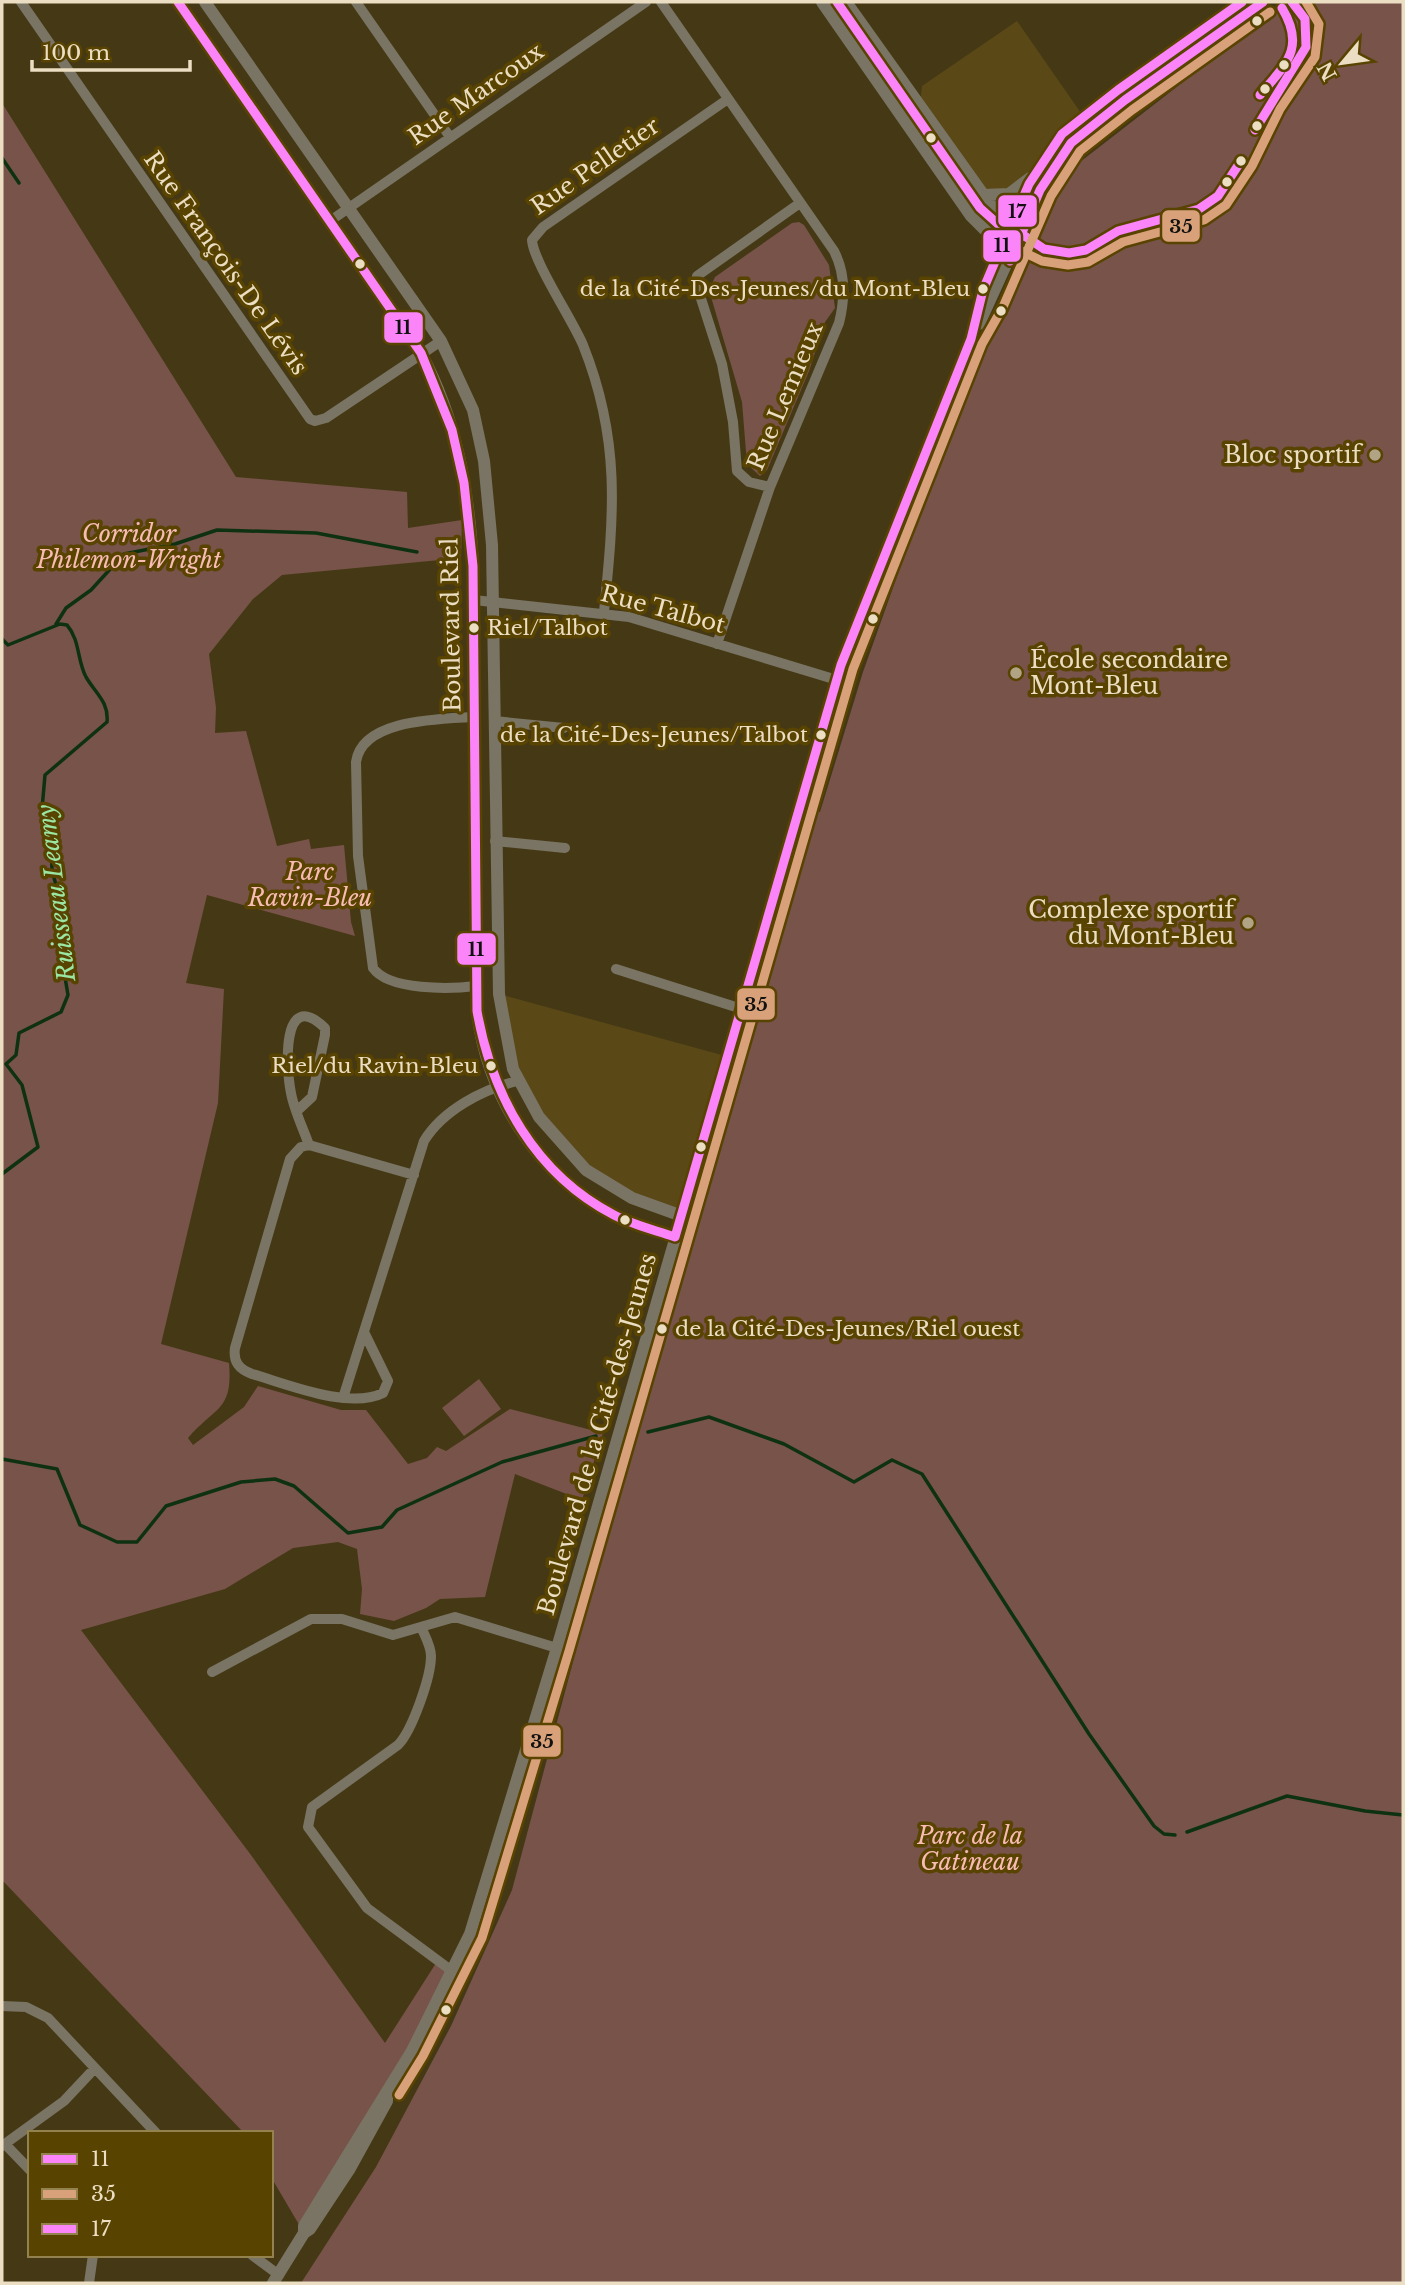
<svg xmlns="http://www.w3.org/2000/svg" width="1405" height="2285" font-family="'Libre Baskerville',serif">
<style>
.built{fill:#5b4817}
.green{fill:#78534a}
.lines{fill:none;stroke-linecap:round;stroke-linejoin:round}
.stream{stroke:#0e3211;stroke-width:3.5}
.minor{stroke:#7a7464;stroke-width:10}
.tertiary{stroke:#7a7464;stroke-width:12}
.bus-1-casing{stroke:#594301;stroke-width:14}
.bus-2-casing{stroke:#594301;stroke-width:14}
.bus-3-casing{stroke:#594301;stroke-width:14}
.bus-1{stroke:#fa84f8;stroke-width:9}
.bus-2{stroke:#d9a179;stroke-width:9}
.bus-3{stroke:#fa84f8;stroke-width:9}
.bus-dot{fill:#ebdec2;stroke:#594301;stroke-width:2.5}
.poi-dot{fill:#b1a485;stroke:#594301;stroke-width:2.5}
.labels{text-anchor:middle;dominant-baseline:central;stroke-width:7;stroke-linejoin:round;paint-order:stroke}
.bus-label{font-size:21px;fill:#ebdec2;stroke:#594301;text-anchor:end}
.street-label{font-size:23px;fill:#ebdec2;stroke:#594301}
.poi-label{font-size:23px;fill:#ebdec2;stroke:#594301;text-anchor:end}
.park-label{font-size:23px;font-style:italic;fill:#f8bcb4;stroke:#594301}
.water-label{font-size:24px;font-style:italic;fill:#9ae6a2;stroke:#594301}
.line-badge{stroke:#594301;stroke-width:2.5}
.pale-badge-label{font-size:19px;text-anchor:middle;font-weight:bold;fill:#111}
</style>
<rect width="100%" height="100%" fill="#453915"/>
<path class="built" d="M1017 21 1090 126 1022 186 983 195 920 105 922 86Z
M499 994 729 1057 682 1216 586 1170 518 1081Z"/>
<path class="green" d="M1286 2H1403V2283H301L376 2167 451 2026 512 1890 612 1516 766 984 752 977 802 808 820 812 863 672 962 394 1062 176Z
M2 103 236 477 407 492 408 528 462 520 461 558 282 575 253 599 209 654 216 708 215 733 246 731 277 846 309 839 311 849 344 845 351 922 355 936 207 895 186 983 224 989 218 1103 161 1344 229 1363C233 1411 216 1406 188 1438L193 1445 244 1407 258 1386 341 1410H366L408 1464 427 1458 437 1447 446 1451 510 1409 603 1433 582 1500 515 1474 485 1597 440 1599 426 1608 394 1621 360 1614 362 1589 357 1549 338 1542 293 1548 225 1589 81 1630 251 1855 385 2043 438 1960 452 1971 304 2233 271 2177V2133H244L2 1880Z
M799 222 804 225 829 265 835 308 825 322 809 371 767 470 760 476 747 464 742 402 709 290 715 277 792 223Z
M479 1379 501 1409 464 1436 442 1408Z"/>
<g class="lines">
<path class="stream" d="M2 158 19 183
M56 624 66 608 91 590 124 554 175 544 217 530 316 533 417 552
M2 639 8 645 60 624 67 625C80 640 77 660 86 677 96 694 109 702 107 722L45 775 42 809 51 833 52 870 61 904 59 942 68 995 61 1012 19 1033 16 1055 6 1064 22 1085 38 1147 2 1174
M648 1432 709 1417 784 1444 854 1482 892 1460 922 1474 1089 1734 1154 1826 1164 1834 1175 1835
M2 1459 57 1469 80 1525 117 1542H137L166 1506 241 1482 275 1479 294 1486 348 1533 382 1527 397 1510 502 1462 596 1436
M1187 1832 1287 1796 1365 1811 1403 1815"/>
<path class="minor" d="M21 2 310 419 315 421 326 418 441 341
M356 2 450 137
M661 2 834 251C846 274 845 299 839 323L770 487 717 644
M330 221 646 2
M770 487 749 482 737 471 733 422 722 364 696 283 697 276 800 203
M474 600 629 617 837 680
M604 612C614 513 621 440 583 345 572 319 533 261 532 240L543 227 728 99
M473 717C440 719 362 719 356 762L358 856 373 968C389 991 451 989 476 986
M494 721 564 728
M495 841 565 848
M616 969 742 1009
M298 1110 312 1097 325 1035V1028C281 986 286 1069 291 1093 294 1110 303 1128 309 1145
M364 1332 388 1381 383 1393C349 1410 287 1384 252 1374 239 1369 233 1362 235 1348L290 1159 301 1147 309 1145 414 1175
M343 1398 424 1141C443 1110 483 1089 518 1081
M422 1629C426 1638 431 1647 431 1656 431 1677 412 1731 398 1745L312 1807 308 1827 367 1908 452 1971
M212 1672 311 1619H342L393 1635 455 1617 557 1648
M2 2006 26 2007 48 2018 156 2133
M5 2144 30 2170
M2 2146 64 2101 95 2068
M252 2255 279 2275
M89 2283 93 2255"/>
<path class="tertiary" d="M178 2 421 353C457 420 469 491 473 566L477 1011C487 1094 535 1172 609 1212 630 1224 653 1229 675 1237
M205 2 441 341 473 410 484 461 492 545 499 994 513 1069 539 1117 586 1170 632 1198 682 1216
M822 2 971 216 992 237 1014 251
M846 2 990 204 1021 237
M983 195 1009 194 1030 178
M979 324 1040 190 1057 161
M387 2093V2101L349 2170 310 2229 304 2233V2226L412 2051 470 1934 557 1648 841 665 971 339 983 290 997 255 1036 173 1104 116 1263 2
M273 2283 304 2233"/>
<g class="bus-1-casing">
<path id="bus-1" d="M178 2 421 353 452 430 464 483 473 566 477 1011C492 1096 535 1174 614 1215 633 1225 655 1230 675 1237L841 665 971 339 983 290 1010 226 1044 249 1069 253 1086 250 1118 231 1199 209 1218 196 1241 161
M1255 130 1306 47 1305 19 1292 2
M1010 261 1040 190 1071 143 1125 100 1263 2"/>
</g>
<g class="bus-2-casing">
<path id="bus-2" d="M1015 248 1042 261 1068 265 1088 262 1123 242 1204 220 1226 205 1252 166 1280 109 1315 57 1319 24 1306 2
M399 2095 423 2056 482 1938 569 1651 853 669 982 344 1003 307 1051 196 1080 151 1132 110 1270 12"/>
</g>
<g class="bus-3-casing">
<path id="bus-3" d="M837 2 980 208 1008 233 1029 184 1062 134 1118 90 1242 2
M1260 95C1286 64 1306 48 1282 8"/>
</g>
<use href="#bus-1" class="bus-1"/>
<use href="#bus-2" class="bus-2"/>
<use href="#bus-3" class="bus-3"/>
</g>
<g class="bus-dot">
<circle cx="1257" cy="21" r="6"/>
<circle cx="1284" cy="65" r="6"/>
<circle cx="1265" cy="89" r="6"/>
<circle cx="1257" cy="126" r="6"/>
<circle cx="931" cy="138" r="6"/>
<circle cx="1241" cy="161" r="6"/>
<circle cx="1227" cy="182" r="6"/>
<circle cx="360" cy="264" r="6"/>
<circle cx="983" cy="289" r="6"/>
<circle cx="1001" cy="311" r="6"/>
<circle cx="873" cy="619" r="6"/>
<circle cx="474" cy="628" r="6"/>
<circle cx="821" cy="735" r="6"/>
<circle cx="491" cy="1066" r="6"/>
<circle cx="701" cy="1147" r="6"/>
<circle cx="625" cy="1220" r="6"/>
<circle cx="662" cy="1329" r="6"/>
<circle cx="446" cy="2010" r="6"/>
</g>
<g class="poi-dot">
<circle cx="1375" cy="455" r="7"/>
<circle cx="1016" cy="673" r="7"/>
<circle cx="1248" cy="923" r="7"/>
</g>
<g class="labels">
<g class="bus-label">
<text x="970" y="289">de la Cité-Des-Jeunes/du Mont-Bleu</text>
<text x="487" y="628" text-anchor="start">Riel/Talbot</text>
<text x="808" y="735">de la Cité-Des-Jeunes/Talbot</text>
<text x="478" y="1066">Riel/du Ravin-Bleu</text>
<text x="675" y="1329" text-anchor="start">de la Cité-Des-Jeunes/Riel ouest</text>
</g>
<g class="street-label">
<text transform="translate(476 94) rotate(-35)">Rue Marcoux</text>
<text transform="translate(595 166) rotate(-35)">Rue Pelletier</text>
<text transform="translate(226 263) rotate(55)">Rue François-De Lévis</text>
<text transform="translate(785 396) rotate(-67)">Rue Lemieux</text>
<text transform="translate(663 609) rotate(15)">Rue Talbot</text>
<text transform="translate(451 625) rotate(-91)">Boulevard Riel</text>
<text transform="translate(597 1434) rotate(-74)">Boulevard de la Cité-des-Jeunes</text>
</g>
<g class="poi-label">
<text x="1361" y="455">Bloc sportif</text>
<text x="1030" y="660" text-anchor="start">École secondaire<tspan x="1030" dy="26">Mont-Bleu</tspan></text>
<text x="1234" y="910">Complexe sportif<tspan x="1234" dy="26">du Mont-Bleu</tspan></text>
</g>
<g class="park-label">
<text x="129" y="534">Corridor<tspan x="129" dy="26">Philemon-Wright</tspan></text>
<text x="310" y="872">Parc<tspan x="310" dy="26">Ravin-Bleu</tspan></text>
<text x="970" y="1836">Parc de la<tspan x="970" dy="26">Gatineau</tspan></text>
</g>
<g class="water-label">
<text transform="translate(56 893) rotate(-97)">Ruisseau Leamy</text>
</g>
</g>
<g class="line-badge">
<rect x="997" y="194" width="41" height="34" rx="7" fill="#fa84f8"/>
<rect x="1161" y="209" width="40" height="34" rx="7" fill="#d9a179"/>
<rect x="982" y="229" width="40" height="34" rx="7" fill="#fa84f8"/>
<rect x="383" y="311" width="41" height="33" rx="7" fill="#fa84f8"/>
<rect x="456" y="932" width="41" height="34" rx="7" fill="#fa84f8"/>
<rect x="736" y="987" width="40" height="34" rx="7" fill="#d9a179"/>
<rect x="522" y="1724" width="40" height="34" rx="7" fill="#d9a179"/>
</g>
<g class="pale-badge-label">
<text x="1017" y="218">17</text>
<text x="1181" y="233">35</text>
<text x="1002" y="252">11</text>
<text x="403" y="334">11</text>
<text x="476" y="956">11</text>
<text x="756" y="1011">35</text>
<text x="542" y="1748">35</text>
</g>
<rect width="1405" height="2285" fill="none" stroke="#ebdec2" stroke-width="7"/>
<rect x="28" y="2131" width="245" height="126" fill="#594301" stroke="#93814e" stroke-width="2"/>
<rect x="42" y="2154" width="35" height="10" fill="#fa84f8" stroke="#93814e" stroke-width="2"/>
<text x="91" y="2166" font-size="21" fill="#ebdec2">11</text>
<rect x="42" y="2189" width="35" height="10" fill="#d9a179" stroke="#93814e" stroke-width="2"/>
<text x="91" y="2201" font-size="21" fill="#ebdec2">35</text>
<rect x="42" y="2224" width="35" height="10" fill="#fa84f8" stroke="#93814e" stroke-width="2"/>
<text x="91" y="2236" font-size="21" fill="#ebdec2">17</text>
<g transform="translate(1342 63) rotate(241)" stroke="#594301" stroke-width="5" paint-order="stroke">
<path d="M0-5L12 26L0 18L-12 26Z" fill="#ebdec2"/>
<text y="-10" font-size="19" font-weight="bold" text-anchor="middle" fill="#ebdec2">N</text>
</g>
<path d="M32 60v10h158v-10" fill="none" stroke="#ebdec2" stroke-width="3.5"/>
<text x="42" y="60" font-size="21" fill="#ebdec2" stroke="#594301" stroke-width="5" paint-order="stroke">100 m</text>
</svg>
